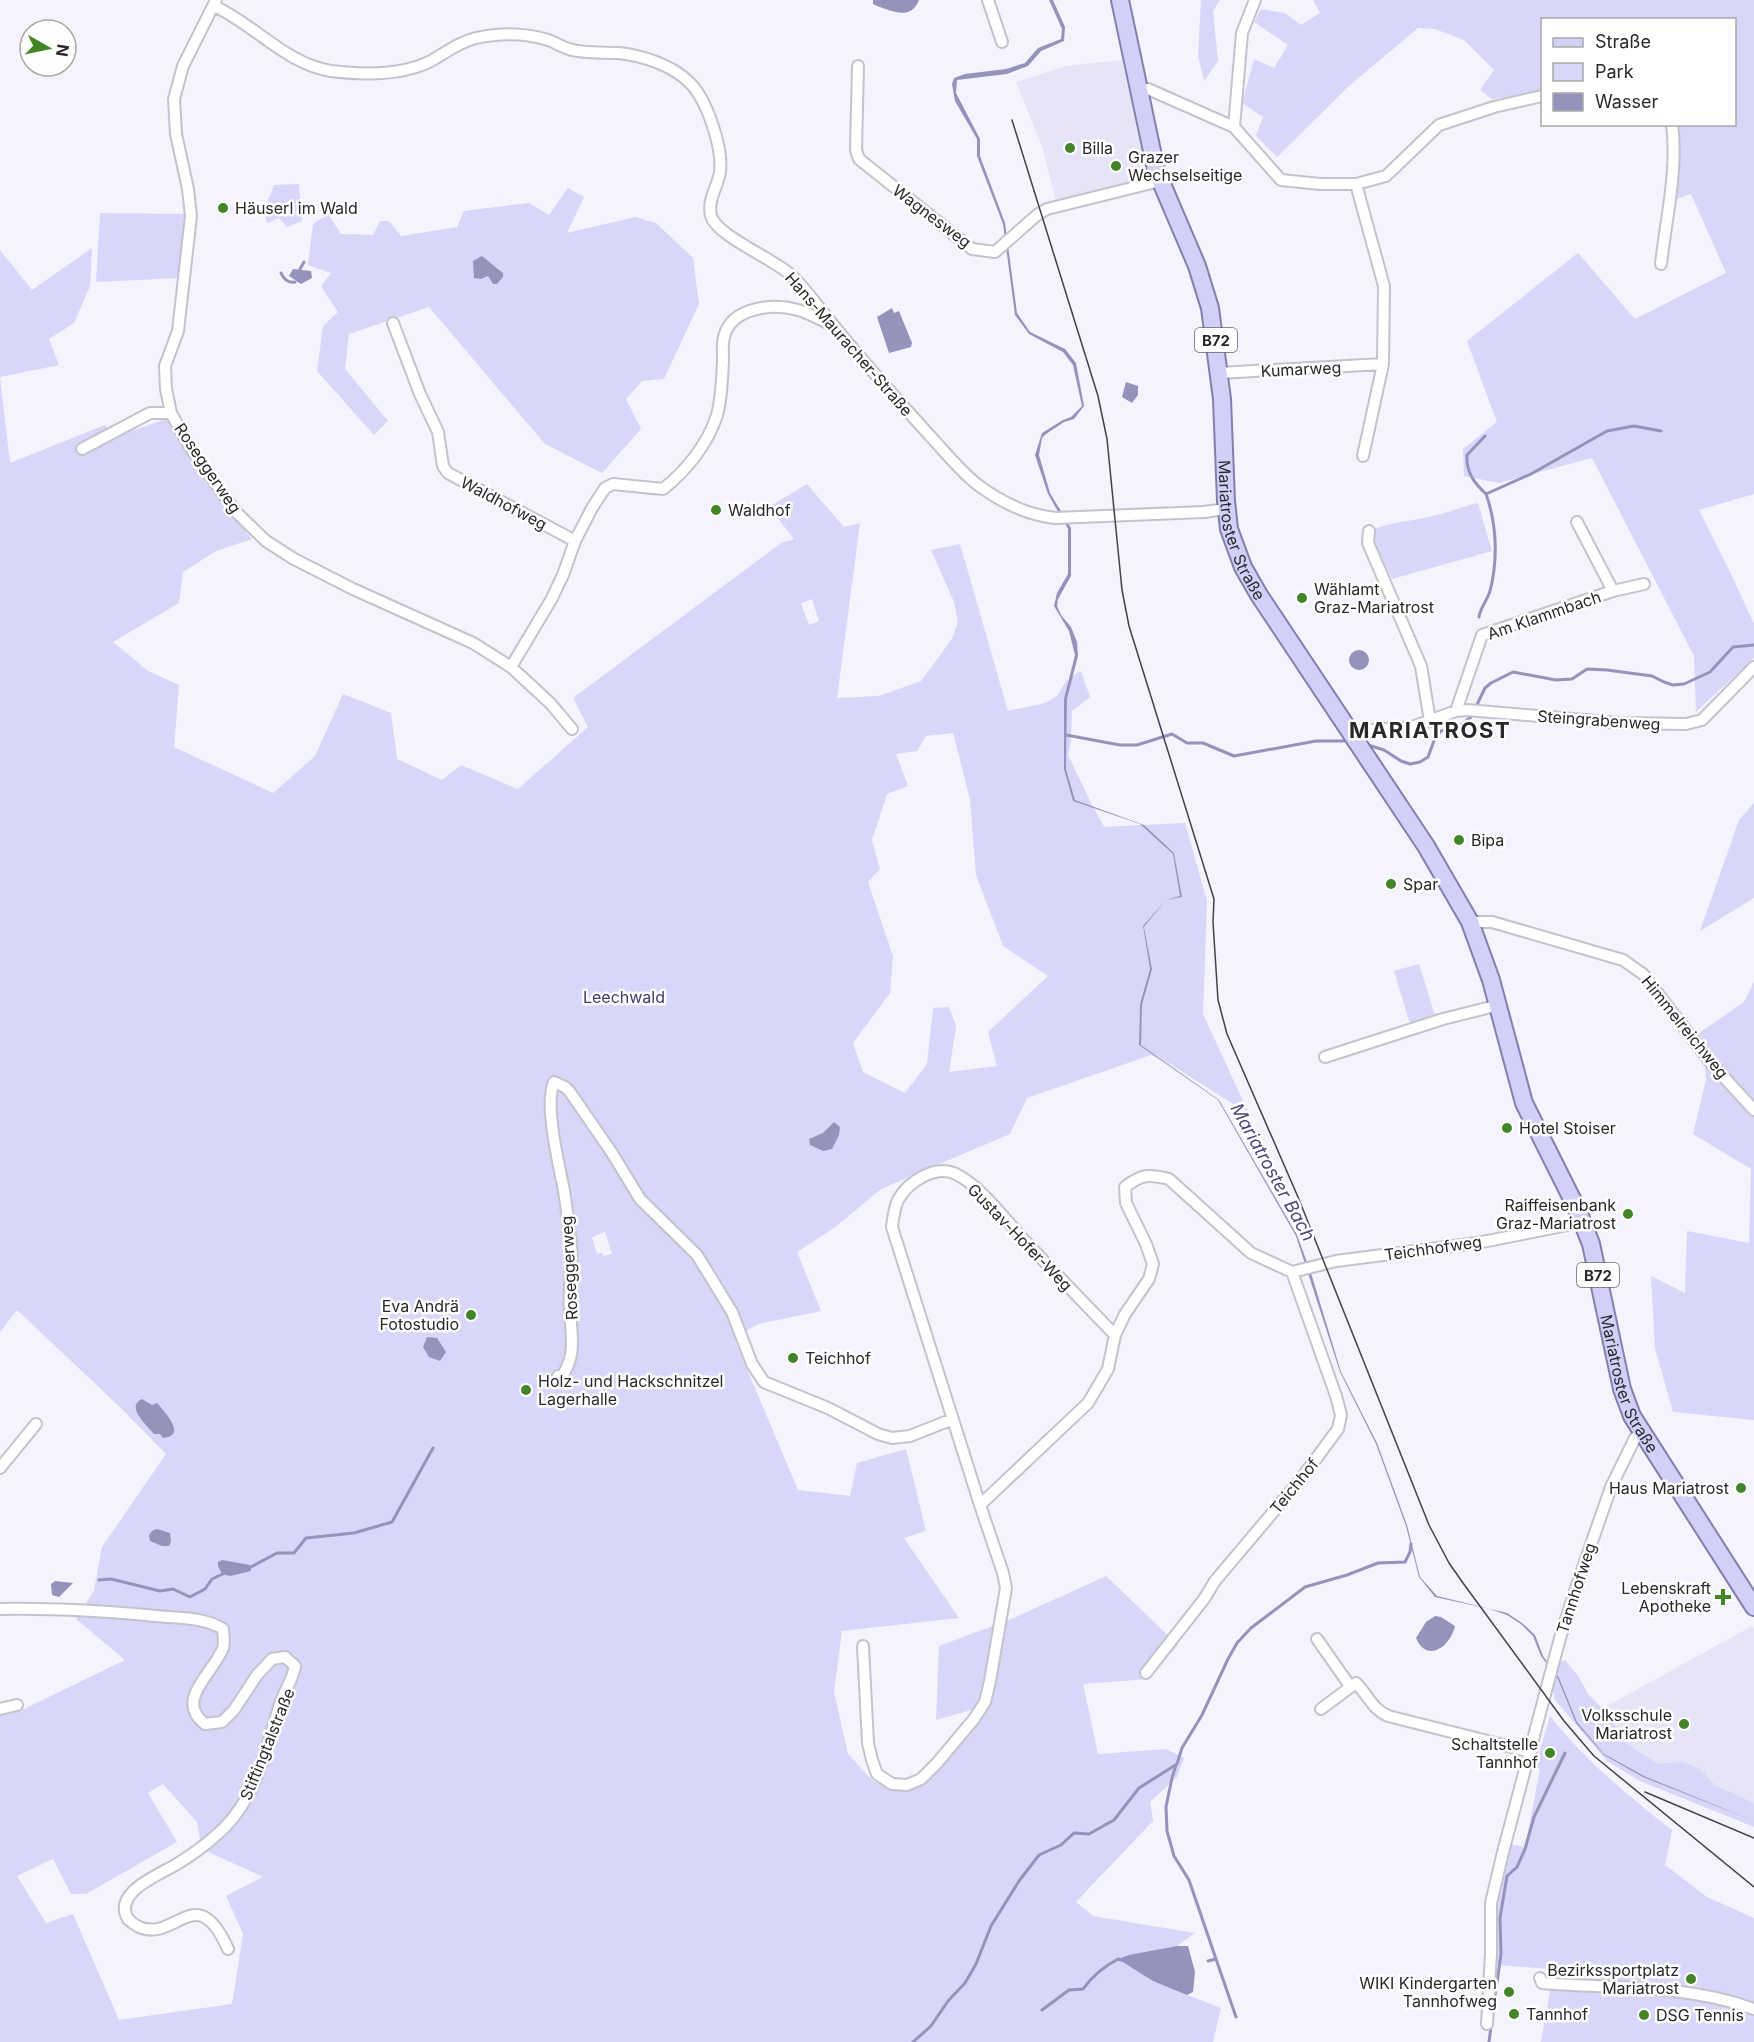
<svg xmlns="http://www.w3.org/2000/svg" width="1754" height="2042" font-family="Inter,sans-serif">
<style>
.built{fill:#e5e5f7}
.green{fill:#d8d6f9;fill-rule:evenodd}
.water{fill:#9592bc}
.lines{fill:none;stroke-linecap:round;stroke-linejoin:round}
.stream{stroke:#9592bc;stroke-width:3}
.minor-casing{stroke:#c4c3cd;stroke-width:14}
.primary-casing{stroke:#8380ad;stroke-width:20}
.minor{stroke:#fff;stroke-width:10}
.primary{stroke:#d2cff8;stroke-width:16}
.tram{stroke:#424246;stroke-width:1.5}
.poi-dot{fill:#428426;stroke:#fff;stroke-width:2}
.labels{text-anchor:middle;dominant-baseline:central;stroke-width:5;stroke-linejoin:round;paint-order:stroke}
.shield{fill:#fff;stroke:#68686b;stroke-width:1.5}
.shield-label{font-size:15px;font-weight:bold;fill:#28282b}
.poi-label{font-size:16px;fill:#28282b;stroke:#fff;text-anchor:start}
.street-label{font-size:16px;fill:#28282b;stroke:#fff}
.park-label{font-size:16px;fill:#413970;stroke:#fff}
.water-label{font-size:18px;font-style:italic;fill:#4c457d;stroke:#fff}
.district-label{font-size:22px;font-weight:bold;letter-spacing:1.5px;fill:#28282b;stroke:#fff}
</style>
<rect width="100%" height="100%" fill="#f4f3fe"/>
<path class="built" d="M1122 60 1148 180 1056 200 1042 146 1016 82 1066 66Z
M1752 1626 1754 1628V1808L1650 1760 1623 1741 1605 1707Z"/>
<path class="green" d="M1201 0H1220L1213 11 1218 61 1204 81 1198 56Z
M1313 0H1754V494L1699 510 1730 572 1754 624V658L1696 712 1694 656 1592 458 1499 483 1464 476 1463 449 1497 422 1467 341 1578 253 1635 319 1726 273 1691 194 1673 200 1680 154 1676 125 1734 124V20H1542V92L1492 99 1480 90 1494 70 1464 40 1435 29 1418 28 1349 86 1277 157 1256 136 1263 117 1242 103 1254 59 1274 68 1288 45 1254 22 1261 9 1285 13 1301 25 1320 13Z
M299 184 302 221 287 227 279 218 267 223 264 210 274 185Z
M568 188 584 197 567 233 635 217 656 223 693 258 699 304 664 379 642 381 626 399 641 429 602 473 545 444 429 307 349 334 345 369 388 421 374 435 317 371 323 326 338 312 321 286 331 273 308 265 313 224 328 214 341 234 373 235 380 221H389L401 236 457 227 464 211 529 203 549 215ZM487 260 499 269 503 277 497 284 490 280 488 276 474 278V269Z
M100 213 185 214 179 278 96 282Z
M92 248 90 286 74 323 49 339 59 365 0 377 10 463 105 425 116 436 167 419 206 483 252 539 216 551 183 572 179 603 113 642 148 671 179 685 174 747 273 793 315 756 343 694 391 713 397 759 442 780 461 765 518 789 588 727 573 698 781 543 794 539 769 507 807 484 844 527 860 523 837 698 879 696 921 681 952 639 958 621 954 602 931 550 960 544 1008 711 1045 703 1057 696 1068 678 1064 769 1073 801 1094 808 1104 827 1142 825 1173 854 1181 896 1173 899 1182 897 1174 853 1144 825 1185 823 1207 901 1203 1014 1249 1114 1140 1045 1142 1005 1152 969 1144 927 1158 910 1143 926 1150 969 1140 1004 1139 1045 1161 1060 1151 1055 1027 1098 1010 1134 881 1189 834 1228 797 1252 821 1311 759 1324 747 1330 735 1341 798 1490 850 1496 857 1463 906 1449 926 1531 904 1538 959 1618 842 1631 834 1692 848 1754 873 1781 891 1790 916 1788 945 1763 989 1705 936 1720 939 1646 1014 1618 1106 1576 1178 1645 1148 1679 1083 1684 1098 1754 1166 1749 1184 1758 1177 1777 1150 1802 1153 1821 1076 1902 1093 1916 1195 1933 1177 1946 1154 1951 1187 1995 1221 2008 1213 2042H0V1715L24 1709 125 1660 76 1619 94 1591 102 1547 166 1454 121 1408 17 1310 0 1332V250L32 290ZM812 599 819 621 809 625 801 603ZM953 733 970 799 976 875 1003 946 1048 976 988 1032 997 1066 949 1072 956 1026 949 1007 933 1008 927 1064 905 1093 863 1072 853 1043 890 993 893 956 868 882 880 869 872 840 887 794 908 786 896 754 917 751 926 736ZM605 1232 612 1254 603 1256 602 1253 597 1254 592 1237ZM163 1784 197 1822 202 1849 263 1877 226 1896 243 1934 232 2004 119 2020 73 1914 46 1923 17 1876 53 1859 71 1894H86L177 1842 148 1793Z
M1478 503 1492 551 1392 579 1369 531C1388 522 1408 522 1428 517 1445 514 1461 507 1478 503Z
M1081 671 1090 697 1072 711 1071 741 1068 755 1093 807 1075 800 1066 769 1067 699 1072 676Z
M1754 803V898L1700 931 1739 820Z
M1419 964 1435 1016 1410 1024 1394 971Z
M1754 982V1420L1673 1412 1655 1348 1651 1276 1685 1293 1687 1231 1749 1243 1751 1169 1693 1134 1706 1080 1704 1057 1689 1040 1744 1002Z
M1565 1660 1578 1676 1588 1694 1600 1706 1605 1707 1623 1741 1658 1764 1663 1763 1683 1762 1699 1768 1716 1786 1754 1803V1827L1640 1781 1607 1761 1555 1700 1552 1685 1559 1662Z
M1550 1716C1586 1761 1627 1795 1672 1830L1665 1865 1707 1897 1754 1918V2042H1541L1550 1991V1969L1497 1965V1903L1512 1844 1525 1848 1540 1769 1535 1767Z"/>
<path class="water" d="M873 0H919C911 21 892 11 877 6L873 4Z
M1049 0H1053L1065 27 1064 41 1041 51 1028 66 1007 74 957 80 956 93 980 139V156L1005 223 1017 313 1030 332 1065 349 1076 363 1084 406 1074 419 1064 422 1046 434 1042 438 1039 455 1050 493 1071 528V576L1058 599 1057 606 1061 615 1071 627 1077 642 1078 656 1067 699 1066 769 1075 800 1144 825 1174 853 1182 897 1166 900 1144 927 1152 969 1142 1005 1141 1045 1219 1100 1297 1235 1311 1273 1341 1372 1377 1443 1407 1525 1420 1577 1437 1596 1507 1613 1522 1623 1535 1635 1543 1656 1559 1678 1577 1722 1604 1754 1644 1776 1754 1821 1643 1777 1604 1755 1576 1723 1558 1679 1541 1656 1533 1636 1521 1624 1507 1615 1490 1609 1435 1597 1419 1577 1406 1526 1376 1444 1340 1372 1296 1236 1218 1100 1139 1045 1140 1004 1150 969 1143 926 1166 900 1180 896 1173 854 1140 824 1073 801 1064 769V699L1075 655 1069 631 1054 606 1057 593 1068 574V529L1048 494 1035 455 1042 433 1063 420 1071 417 1082 406 1073 365 1063 352 1029 334 1015 315 1003 224 977 156V139L955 101 952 84 954 78 965 74 1006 69 1025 63 1038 48 1061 39 1062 29Z
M482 256 503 273V277L497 284H493L488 276 481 279 474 278 473 261Z
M293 269 311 271 312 278 301 284 289 276Z
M892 308 894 313 899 311 912 343 911 347 889 353 877 317Z
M1126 382 1138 386V395L1132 403 1122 397Z
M1349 660a10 10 0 1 1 20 0a10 10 0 1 1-20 0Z
M834 1122 840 1127 839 1135 832 1149 823 1151 810 1145 809 1139 823 1133Z
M427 1337 437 1338 446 1352 440 1361 429 1357 423 1347Z
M142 1399 152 1405 157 1403C164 1411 188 1436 163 1438L160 1434H154C147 1425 125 1407 142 1399Z
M157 1529 170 1533 171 1541 169 1546H162L150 1541 149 1535 152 1531Z
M222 1560 250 1565 251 1571 230 1576 222 1574 218 1566V1562Z
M55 1581 73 1583 59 1597 52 1595 51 1584Z
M1435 1616 1441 1617 1455 1626C1451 1646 1427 1664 1416 1638L1426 1622Z
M1177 1946H1188L1195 1972 1193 1992 1187 1995 1153 1981 1118 1959 1129 1955Z"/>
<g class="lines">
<path class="stream" d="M300 269 304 262
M281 273C284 280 288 283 295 282
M1485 436 1467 455C1466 472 1474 483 1486 494
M1479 617C1480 608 1487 601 1490 591 1498 560 1497 525 1486 494L1531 474 1607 431 1634 426 1661 431
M1066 735 1120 745H1137L1172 734 1187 743H1203L1234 756 1316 741H1347
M1365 744 1384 750 1401 761 1410 764 1420 762 1428 757 1435 738 1441 731 1461 725 1471 717 1485 688 1491 683 1513 672 1556 680 1572 679 1587 669 1607 670 1652 676 1664 682 1673 685 1684 684 1710 672 1733 647 1754 645
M249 1568 277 1553H294L306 1538 354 1533 392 1522 433 1448
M99 1580 111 1579 160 1591 173 1589 190 1597 205 1589 212 1579 225 1573
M1176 1765 1172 1778 1166 1807 1167 1831 1174 1856 1189 1880 1216 1959 1208 1961
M1216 1959 1236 2017
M1497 1983 1501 1954 1500 1918 1507 1876 1517 1867 1525 1849 1534 1817 1565 1753
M1042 2010 1069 1990 1083 1989C1093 1975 1103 1967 1118 1959L1121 1960
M913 2042 931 2026 948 2001 965 1983 976 1964 991 1926 1019 1881 1039 1855 1061 1845 1074 1833 1089 1834 1114 1820 1139 1788 1177 1764 1182 1748 1202 1715 1228 1659 1237 1643 1251 1628 1305 1587 1347 1575 1378 1563 1405 1562 1410 1552 1411 1544
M1489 2042 1496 1987"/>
<g class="minor-casing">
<path id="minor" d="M216 0 183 66 174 99 176 134 188 189 191 216 178 331 165 366 166 389 171 413 190 447 208 473 236 512 266 541 294 559 353 589 473 643 511 667 550 703 572 729
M988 0 1002 42
M214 6C254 24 286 64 331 71 363 75 401 76 431 61 445 53 459 42 476 38 499 33 525 33 548 40 555 42 561 47 569 49 584 54 603 52 619 53 644 56 672 65 690 83 707 100 723 148 720 172 718 186 707 200 711 216 717 236 774 259 791 275 806 289 818 307 831 322 863 362 897 399 931 437 946 453 961 472 978 485 1001 502 1027 515 1055 518L1204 512 1226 509
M858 66 856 150 859 159 972 249 995 252 1037 215 1047 209 1160 181
M1138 90 1148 89 1234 127 1281 180 1320 184H1356L1384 286 1383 364 1363 456
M1234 127 1242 33 1255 0
M1356 184 1386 176 1439 125 1494 107 1542 96
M1661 264C1666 218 1678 171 1672 124
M393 323 420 394 438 432 443 466 448 473 575 541
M1219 373 1383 364
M82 449 150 413H171
M1577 522 1613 591
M1369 531 1368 543 1421 666 1430 721
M511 667 551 600 563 575 575 541 592 508 605 488 613 484 663 489C686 471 708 444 717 415 722 397 722 379 723 360 723 353 722 344 724 337 731 307 773 303 798 310 809 313 821 320 832 325
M1456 711 1482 635 1613 591 1644 584
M1353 735 1358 731 1412 727 1456 711 1467 710 1620 723 1686 724 1702 720 1754 667
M1470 922H1492L1623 960 1643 974 1711 1063 1754 1110
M1325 1057 1443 1019 1499 1005
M1115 1335C1085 1304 1055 1273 1026 1242 1006 1221 982 1187 956 1174 935 1164 908 1182 898 1200 894 1209 893 1218 892 1227L980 1505 1088 1403 1108 1369 1115 1335 1125 1314 1149 1279 1153 1264 1146 1244 1126 1203 1125 1187C1142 1174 1148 1174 1169 1179L1251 1253 1292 1272 1336 1261 1477 1243 1583 1222
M558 1376H562C577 1355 571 1334 570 1310 568 1289 573 1267 571 1246 569 1228 567 1209 564 1191 559 1164 544 1106 554 1082L565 1087 570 1092 612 1153 640 1199 697 1255 732 1312 752 1364 764 1382 828 1408 878 1434 892 1438 910 1436 953 1419
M0 1468 36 1424
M0 1609C52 1608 104 1611 156 1616 178 1618 204 1617 223 1629 223 1635 225 1643 223 1648 213 1674 174 1700 205 1724L222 1722 234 1710 257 1675 272 1659 285 1657 295 1666C292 1682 285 1689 280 1704 265 1752 255 1804 214 1837 203 1847 190 1856 177 1864 161 1874 112 1892 128 1919 131 1922 135 1925 139 1927 176 1943 196 1878 228 1949
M1317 1639 1350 1686
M863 1646 868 1743 872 1760 877 1774 892 1784 907 1785 921 1779 937 1763 974 1719 985 1702 990 1681 1006 1588 1003 1573 980 1505
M1146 1673 1204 1599 1215 1581 1301 1479 1338 1429 1341 1415 1336 1396 1292 1272
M0 1709 17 1705
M1321 1709 1356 1683C1368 1695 1372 1709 1388 1716L1531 1752
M1540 1978 1542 1983C1614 1989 1686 1984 1754 2009
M1487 2024 1491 1953V1903L1503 1852 1560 1638 1578 1582 1611 1487 1635 1438 1641 1432"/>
</g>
<g class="primary-casing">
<g id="primary">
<path id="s1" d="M1120 0 1156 170 1197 266 1210 308 1222 399 1226 501 1229 529 1243 567 1259 595 1426 846 1470 922 1491 980 1524 1103 1578 1211 1591 1244 1622 1389 1632 1416 1754 1607"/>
</g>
</g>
<use href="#minor" class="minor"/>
<use href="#primary" class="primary"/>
<path class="tram" d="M1012 120 1098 396 1107 439 1122 590 1129 626 1214 899 1213 922 1218 1000 1227 1034 1298 1197 1429 1525 1449 1563 1463 1583 1564 1721 1594 1756 1754 1887
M1645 1792 1754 1838"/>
</g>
<g class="poi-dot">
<circle cx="1070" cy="148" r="6"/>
<circle cx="1116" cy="166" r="6"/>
<circle cx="223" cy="208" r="6"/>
<circle cx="716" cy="510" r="6"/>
<circle cx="1302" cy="598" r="6"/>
<circle cx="1459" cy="840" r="6"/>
<circle cx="1391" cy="884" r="6"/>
<circle cx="1507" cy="1128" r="6"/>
<circle cx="1628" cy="1214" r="6"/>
<circle cx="471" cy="1315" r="6"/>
<circle cx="793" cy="1358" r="6"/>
<circle cx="526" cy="1390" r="6"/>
<circle cx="1741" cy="1488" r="6"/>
<path d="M1720 1588h6v6h6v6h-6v6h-6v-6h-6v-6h6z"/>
<circle cx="1684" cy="1724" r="6"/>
<circle cx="1550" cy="1753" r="6"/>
<circle cx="1691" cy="1979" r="6"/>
<circle cx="1509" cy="1992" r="6"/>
<circle cx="1514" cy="2014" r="6"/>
<circle cx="1644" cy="2015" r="6"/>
</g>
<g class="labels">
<g class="shield">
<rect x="1195" y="328" width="42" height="24" rx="4.5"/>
<rect x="1577" y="1263" width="42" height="24" rx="4.5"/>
</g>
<g class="shield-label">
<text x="1216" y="340">B72</text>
<text x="1598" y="1275">B72</text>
</g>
<g class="poi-label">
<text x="1082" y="148">Billa</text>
<text x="1128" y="157">Grazer<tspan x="1128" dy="18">Wechselseitige</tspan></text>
<text x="235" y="208">Häuserl im Wald</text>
<text x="728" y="510">Waldhof</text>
<text x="1314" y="589">Wählamt<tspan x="1314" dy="18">Graz-Mariatrost</tspan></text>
<text x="1471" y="840">Bipa</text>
<text x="1403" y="884">Spar</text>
<text x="1519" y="1128">Hotel Stoiser</text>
<text x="1616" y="1205" text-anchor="end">Raiffeisenbank<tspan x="1616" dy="18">Graz-Mariatrost</tspan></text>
<text x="459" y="1306" text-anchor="end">Eva Andrä<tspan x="459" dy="18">Fotostudio</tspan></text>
<text x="805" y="1358">Teichhof</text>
<text x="538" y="1381">Holz- und Hackschnitzel<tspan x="538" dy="18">Lagerhalle</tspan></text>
<text x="1729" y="1488" text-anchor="end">Haus Mariatrost</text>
<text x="1711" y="1588" text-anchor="end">Lebenskraft<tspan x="1711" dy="18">Apotheke</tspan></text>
<text x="1672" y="1715" text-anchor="end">Volksschule<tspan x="1672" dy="18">Mariatrost</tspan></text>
<text x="1538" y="1744" text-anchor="end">Schaltstelle<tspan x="1538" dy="18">Tannhof</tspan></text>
<text x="1679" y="1970" text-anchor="end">Bezirkssportplatz<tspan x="1679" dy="18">Mariatrost</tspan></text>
<text x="1497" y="1983" text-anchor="end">WIKI Kindergarten<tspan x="1497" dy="18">Tannhofweg</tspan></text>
<text x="1526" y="2014">Tannhof</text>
<text x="1656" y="2015">DSG Tennis</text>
</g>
<g class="street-label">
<text transform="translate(932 216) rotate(37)">Wagnesweg</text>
<text transform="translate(849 344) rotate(49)">Hans-Mauracher-Straße</text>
<text transform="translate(1301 369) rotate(-3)">Kumarweg</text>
<text transform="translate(208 468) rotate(56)">Roseggerweg</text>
<text transform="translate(504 503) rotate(28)">Waldhofweg</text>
<text stroke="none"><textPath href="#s1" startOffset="548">Mariatroster Straße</textPath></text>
<text transform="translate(1544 615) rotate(-19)">Am Klammbach</text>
<text transform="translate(1599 720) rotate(4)">Steingrabenweg</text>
<text transform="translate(1685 1027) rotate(51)">Himmelreichweg</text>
<text transform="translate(1020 1237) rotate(46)">Gustav-Hofer-Weg</text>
<text transform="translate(1433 1248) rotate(-8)">Teichhofweg</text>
<text transform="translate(569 1268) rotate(-93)">Roseggerweg</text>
<text stroke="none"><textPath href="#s1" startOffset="1497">Mariatroster Straße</textPath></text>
<text transform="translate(1294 1486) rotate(-51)">Teichhof</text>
<text transform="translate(1576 1588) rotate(-72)">Tannhofweg</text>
<text transform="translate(267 1744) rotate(-68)">Stiftingtalstraße</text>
</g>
<g class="park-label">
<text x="624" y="997">Leechwald</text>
</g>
<g class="water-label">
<text transform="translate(1273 1172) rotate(61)">Mariatroster Bach</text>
</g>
<g class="district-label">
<text x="1430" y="730">MARIATROST</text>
</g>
</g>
<rect x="1541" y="18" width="195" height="108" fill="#ffffff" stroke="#a9a9aa" stroke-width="1.5"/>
<rect x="1553" y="38" width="30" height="9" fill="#d2cff8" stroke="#a9a9aa" stroke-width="1.5"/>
<text x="1595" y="48" font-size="18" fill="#28282b">Straße</text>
<rect x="1553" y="63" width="30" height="18" fill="#d8d6f9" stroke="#a9a9aa" stroke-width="1.5"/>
<text x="1595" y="78" font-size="18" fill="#28282b">Park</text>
<rect x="1553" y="93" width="30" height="18" fill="#9592bc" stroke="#a9a9aa" stroke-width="1.5"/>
<text x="1595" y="108" font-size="18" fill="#28282b">Wasser</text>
<g transform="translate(48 48) rotate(99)"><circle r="28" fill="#ffffff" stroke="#a9a9aa" stroke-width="1.5"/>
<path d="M0-4.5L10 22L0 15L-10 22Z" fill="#428426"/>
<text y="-9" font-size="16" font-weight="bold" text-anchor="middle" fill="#28282b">N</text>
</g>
</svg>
